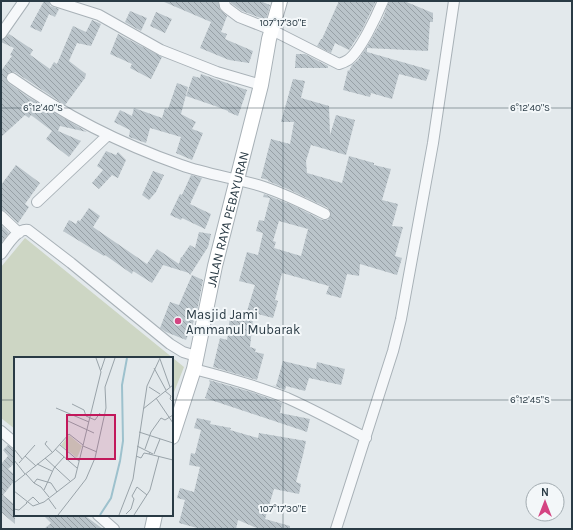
<svg xmlns="http://www.w3.org/2000/svg" width="573" height="530" font-family="Karla,sans-serif">
<style>
.grass{fill:#cdd6c4}
.building{fill:url(#building-back-hatch);fill-rule:evenodd}
.lines{fill:none;stroke-linecap:round;stroke-linejoin:round}
.minor-casing{stroke:#a8b1b7;stroke-width:12}
.secondary-casing{stroke:#a8b1b7;stroke-width:16}
.minor{stroke:#f6f8fa;stroke-width:10}
.secondary{stroke:#fff;stroke-width:14}
.ticks{fill:none;stroke:#2a3b45;stroke-width:1;stroke-opacity:0.45}
.poi-dot{fill:#d44482;stroke:#f3f7f9;stroke-width:1.5}
.labels{text-anchor:middle;dominant-baseline:central;stroke-width:4;stroke-linejoin:round;paint-order:stroke}
.street-label{font-size:13px;fill:#2a3b45;stroke:#f3f7f9}
.poi-label{font-size:13px;fill:#2a3b45;stroke:#f3f7f9;text-anchor:start}
.inset-river{fill:none;stroke:#9dc1cd;stroke-width:2}
.inset-road{fill:none;stroke:#99a3a9;stroke-width:1}
.view{fill:#c2185b;fill-opacity:0.15;stroke:#c2185b;stroke-width:2}
.inset-edge{fill:none;stroke:#2a3b45;stroke-width:2}
.ticks-label{font-size:10px;text-anchor:middle;fill:#2a3b45;stroke:#f3f7f9;stroke-width:4;stroke-linejoin:round;paint-order:stroke}
</style>
<defs>
<pattern id="building-back-hatch" width="6" height="6" patternUnits="userSpaceOnUse"><rect width="6" height="6" fill="#bac4ca"/><path d="M-1 5l2 2M0 0l6 6M5-1l2 2" fill="none" stroke="#97a0a6"/></pattern>
</defs>
<rect width="100%" height="100%" fill="#e3e9ec"/>
<path class="grass" d="M25 238 184 367 172 397V358H15V429L1 418V267Z"/>
<path class="building" d="M44 1H49L50 6 59 9 55 17 49 14 41 32 30 27Z
M162 1H218L220 10 227 16 221 32 227 34 225 39 253 51 249 63 229 60 200 48 211 22Z
M231 1H260L270 5 266 20 242 11 231 3Z
M339 1H376L362 30 349 50 335 43 331 53 317 46 321 39H322Z
M389 1H404L433 13V22H430L428 51 367 48V52L430 70 426 81 399 74 392 99 371 93 370 97 343 90 348 70 349 71 352 65 358 60 368 45 383 18Z
M130 11 147 18 141 31 125 22Z
M156 12 172 19 165 33 150 26Z
M92 20 101 24 91 46 77 43 69 61 86 74 85 78 65 105 15 72H9L6 77 8 83 28 97 87 132 60 126 58 131 81 141 69 157 46 139 52 131 31 115 29 118 25 115 1 137V71L12 56 10 55 14 48 1 42 2 40 9 34 33 50 30 55 29 54 50 69 54 62 57 64 73 26 86 32Z
M118 34 162 57 151 79 130 68 132 64 110 54Z
M296 54H305L328 66V68H295Z
M201 74 247 90 238 116 228 112V111L218 107 186 96 193 76 200 78Z
M293 79 305 81 301 98 329 106 330 135 336 115 355 120 346 155 311 145 306 161 307 173 342 183 349 156 374 163V165L391 169 382 200 398 204 392 226 403 227 395 256 402 258 397 275 360 264 359 276 347 274 341 298 326 294 329 286 282 273 275 300 278 301 273 318 247 311 255 285 239 281 247 252 258 255 263 233 256 231 259 220 264 221 270 198 263 197 264 194 292 205 322 220H328L331 214 328 208 290 190 268 181V180L261 178 271 139 290 144 294 122H281ZM279 221 308 229 301 256 274 248 276 242 273 241Z
M177 83 188 87 181 114 196 122 192 129 203 133 192 160 176 153 181 137 150 128 146 143 129 137 130 130 114 122 120 110 132 116 134 108 162 118 165 108 168 109Z
M106 151 116 155 118 152 126 160 118 178 112 175 99 189 92 183 103 170 97 166Z
M16 165 40 183 25 204 29 207 18 223 5 211 1 210V185Z
M153 171 164 175 156 192 149 200 142 195Z
M191 175 202 178 190 204 211 214 205 229 182 218 181 220 170 215 180 194 182 195Z
M89 208 100 216 93 227 147 264 157 249 179 264 181 257H182L190 245 195 248 199 232 211 234 208 247 190 275 189 273 163 265 152 283 133 271 132 274 105 255 104 256 63 231 69 220 76 224 78 220 80 221Z
M1 225 9 233 1 243Z
M192 275 203 280 196 316 186 340 166 332 160 328 170 302 179 305Z
M230 317 253 319 250 347 256 349 255 352 264 354 257 380 213 367 220 338 227 340Z
M283 361 316 369 317 362 345 369 341 385 309 378 305 391 286 386 285 390 272 385 276 386Z
M209 380 251 392 282 403 280 413 310 419 307 432 205 398 210 383Z
M197 418 211 421 210 424 231 428 230 430 258 438 259 433 306 441 303 455 296 482 301 484 299 494 274 489 265 519 290 526V529H259L238 520 236 529H201L179 523 185 500 177 498 180 488 194 492 200 467 189 465 191 453 195 454 201 430 194 428Z
M8 445 15 449V463L8 469 15 475V480L3 495 15 505V524L1 512V464L8 456 3 450Z
M43 515H84L103 529H44L51 523Z"/>
<g class="lines">
<g class="minor-casing">
<path id="minor" d="M55 1 99 15 161 50 217 72 261 85
M224 1 225 6 227 8 239 17 272 30 339 64C342 63 345 62 348 60 360 52 377 15 383 1
M1 34 24 1
M12 78C64 115 121 144 181 165 208 175 237 178 264 187 285 194 305 204 325 214
M37 202 108 135
M1 216 19 233
M1 254C7 246 17 228 28 230L71 263 170 344 183 352 196 356
M194 369C225 377 257 386 287 398 314 410 340 424 366 438
M1 431 15 443
M98 515 114 529
M336 529 393 351 401 319 433 143 454 1"/>
</g>
<g class="secondary-casing">
<g id="secondary">
<path id="s1" d="M172 437 194 369 215 266 261 85 269 39 280 1"/>
<path d="M152 529 155 515"/>
</g>
</g>
<use href="#minor" class="minor"/>
<use href="#secondary" class="secondary"/>
</g>
<path class="ticks" d="M283 1V529M1 108H572M1 400H15M172 400H572"/>
<circle class="poi-dot" cx="178" cy="321" r="4"/>
<g class="labels">
<g class="street-label">
<text stroke="none"><textPath href="#s1" startOffset="225">JALAN RAYA PEBAYURAN</textPath></text>
</g>
<g class="poi-label">
<text x="186" y="314">Masjid Jami<tspan x="186" dy="15">Ammanul Mubarak</tspan></text>
</g>
</g>
<g transform="translate(14 357)">
<rect width="159" height="159" fill="#e3e9ec"/>
<path d="M55 78 68 89 63 101 47 88Z" fill="#cdd6c4"/>
<path class="inset-river" d="M86 158 97 141 106 104 109 84 108 28 113 1"/>
<path class="inset-road" d="M146 2 156 30M140 11 152 33M87 13 91 1M135 30 146 37M151 34 157 39 156 42 159 45M142 41 159 66M58 47 70 53 72 59 81 63 86 56M42 51 75 65M129 52 159 28M54 64 80 76M125 75 159 86M33 84 31 87 38 95M46 88 65 104M69 89 83 95M123 89 139 97M0 92 8 102M41 92 63 111M131 92 137 75 147 61 151 63 159 58M135 97 159 103M140 97 146 82M11 99 22 109M122 99 127 101 130 96 135 97 136 95M31 101 57 125M0 103 11 117M5 106 21 88M23 107 38 114M40 111 50 100M12 117 20 126 23 122 37 126 43 135M0 126 39 95 55 77 69 88M20 126 27 130 35 140M30 133 40 111M0 134 19 149 30 145 61 121 87 15 82 1M34 141 42 152M12 146 19 140 26 147M0 152 5 153 13 146M112 157 117 152 120 142 118 139 123 130 133 138M44 158 72 122 81 101 92 51 91 30 101 1M105 158 119 122 133 29 146 1M120 158 136 133 145 99"/>
<path class="view" d="M53 58H101V102H53Z"/>
<rect width="159" height="159" class="inset-edge"/>
</g>
<g class="ticks-label">
<text x="283" y="26">107°17'30"E</text>
<text x="43" y="111">6°12'40"S</text>
<text x="530" y="111">6°12'40"S</text>
<text x="530" y="403">6°12'45"S</text>
<text x="283" y="512">107°17'30"E</text>
</g>
<rect width="573" height="530" fill="none" stroke="#2a3b45" stroke-width="4"/>
<g transform="translate(545 502)"><circle r="19" fill="#f3f7f9" stroke="#a3acb1"/>
<path d="M0-3L7 15L0 10L-7 15Z" fill="#d44482"/>
<text y="-6" font-size="11" font-weight="bold" text-anchor="middle" fill="#2a3b45">N</text>
</g>
</svg>
